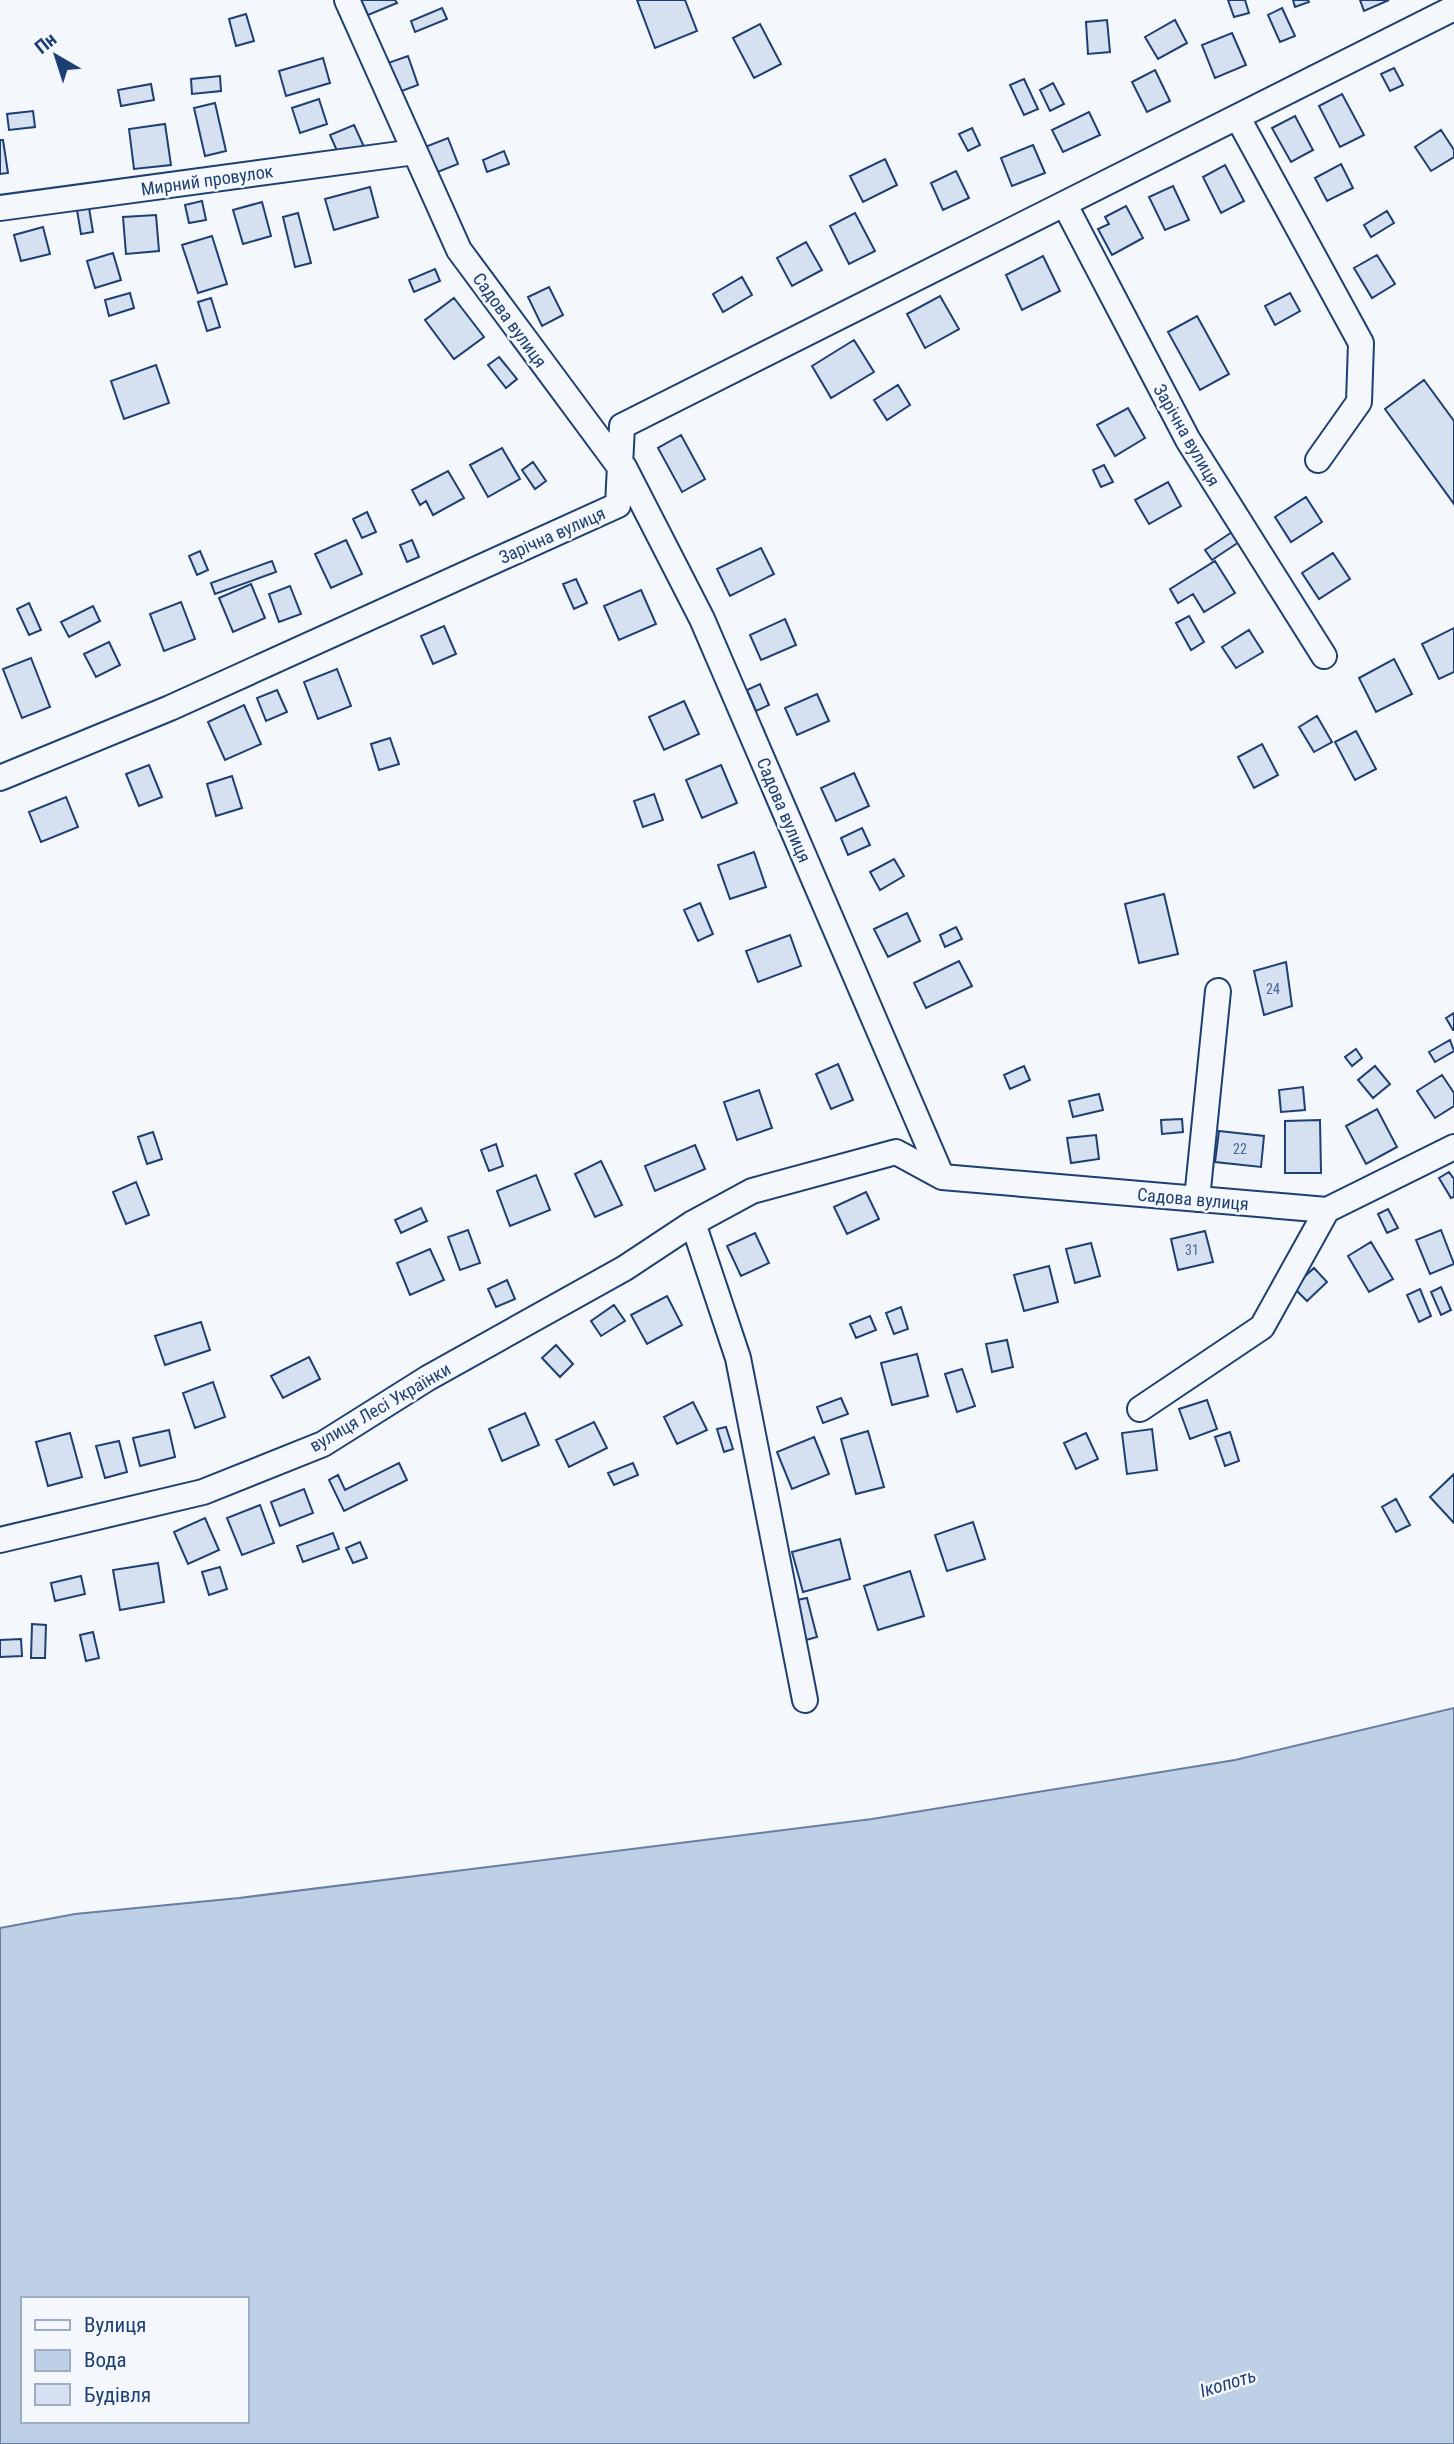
<svg xmlns="http://www.w3.org/2000/svg" width="1454" height="2444" font-family="'Roboto Condensed',sans-serif">
<style>
.water{fill:#bed0e5;stroke:#687fa3;stroke-width:2;fill-rule:evenodd}
.building{fill:#d5e0f0;stroke:#1d3f73;stroke-width:2}
.lines{fill:none;stroke-linecap:round;stroke-linejoin:round}
.minor-casing{stroke:#1d3f73;stroke-width:28}
.minor{stroke:#f4f7fb;stroke-width:24}
.labels{text-anchor:middle;dominant-baseline:central;stroke-width:5;stroke-linejoin:round;paint-order:stroke}
.number-label{font-size:14px;fill:#4b6792}
.street-label{font-size:18px;fill:#1d3f73;stroke:#f4f7fb}
.water-label{font-size:19px;font-style:italic;fill:#1d3f73;stroke:#f4f7fb}
</style>
<rect width="100%" height="100%" fill="#f4f7fb"/>
<path class="water" d="M1454 1708V2444H0V1928L75 1914 239 1898 872 1819 1235 1760ZM23 2299H247V2421H23Z"/>
<path class="building" d="M361 0H395L397 3 368 15Z
M637 0H685L697 31 655 48Z
M1228 0H1245L1249 13 1234 17Z
M1293 0H1308L1309 2 1295 7Z
M1360 0H1389L1364 11Z
M442 8 447 19 415 32 411 21Z
M1282 8 1295 36 1280 42 1268 15Z
M246 14 254 41 236 46 229 19Z
M1107 20 1110 52 1088 54 1086 22Z
M1175 20 1187 43 1158 59 1145 37Z
M760 24 781 64 754 78 733 38Z
M1232 33 1246 65 1215 78 1202 45Z
M408 56 418 85 399 92 388 63Z
M323 58 330 83 286 96 279 71Z
M1394 68 1403 85 1390 91 1381 74Z
M1155 70 1170 101 1147 112 1132 82Z
M220 76 221 91 192 94 191 79Z
M1024 79 1038 109 1024 115 1010 85Z
M1053 83 1064 104 1050 111 1040 90Z
M151 84 154 100 121 106 118 90Z
M1342 94 1364 135 1340 147 1319 106Z
M319 99 327 124 300 133 292 108Z
M215 103 226 151 205 156 194 108Z
M33 111 35 127 9 130 7 114Z
M1089 112 1100 135 1063 152 1052 130Z
M1295 116 1313 150 1291 162 1272 128Z
M165 124 171 165 134 169 129 129Z
M354 125 365 149 341 160 330 135Z
M972 128 980 145 968 151 959 134Z
M1441 130 1454 150V157L1431 171 1415 147Z
M448 138 458 164 435 173 425 147Z
M0 140H3L8 173 0 174Z
M1033 145 1045 173 1012 186 1001 158Z
M504 151 509 164 487 172 483 160Z
M885 159 897 185 863 202 850 176Z
M1341 164 1353 188 1327 201 1315 178Z
M1225 165 1244 201 1221 213 1203 177Z
M956 171 969 198 943 210 931 183Z
M1173 186 1189 220 1165 230 1149 197Z
M370 187 378 217 334 230 325 199Z
M202 201 206 220 189 223 185 205Z
M262 202 271 236 243 244 233 210Z
M1126 206 1143 238 1112 255 1098 229 1109 224 1105 217Z
M89 208 93 232 81 234 77 210Z
M1387 211 1394 223 1371 237 1364 225Z
M298 213 311 263 295 267 283 217Z
M855 213 875 251 849 264 830 226Z
M156 215 159 251 126 254 123 217Z
M43 227 50 254 21 261 14 235Z
M212 236 227 284 198 293 182 245Z
M806 242 822 270 792 286 777 258Z
M113 253 121 280 95 288 87 261Z
M1377 255 1395 284 1372 298 1354 268Z
M1043 256 1060 291 1022 310 1006 275Z
M435 269 440 281 414 292 409 280Z
M742 277 752 295 723 312 713 294Z
M549 287 563 315 542 326 528 297Z
M130 293 134 308 109 316 105 300Z
M1290 293 1300 311 1275 325 1265 306Z
M940 296 959 329 925 348 907 314Z
M211 298 220 327 207 331 198 302Z
M454 298 484 337 454 359 425 320Z
M1197 316 1229 374 1200 390 1168 332Z
M854 340 874 372 831 398 812 366Z
M499 357 517 379 506 388 488 365Z
M156 365 169 403 124 419 111 381Z
M1424 380 1454 421V504L1385 409Z
M898 385 910 405 887 420 874 400Z
M1128 408 1145 438 1115 456 1097 425Z
M681 435 705 479 682 492 658 448Z
M502 448 520 479 488 497 470 465Z
M533 462 546 481 535 489 522 470Z
M1104 465 1113 482 1101 487 1093 470Z
M448 471 464 498 433 515 426 501 420 505 412 490Z
M1168 482 1181 506 1149 524 1135 500Z
M1306 497 1322 522 1291 542 1275 517Z
M367 512 376 532 362 538 353 519Z
M1232 532 1239 542 1212 560 1205 550Z
M346 540 362 574 331 588 315 554Z
M412 540 419 557 407 562 400 545Z
M761 548 774 574 730 596 717 569Z
M200 551 208 570 197 575 189 556Z
M1333 553 1350 579 1319 599 1302 573Z
M272 561 276 572 215 594 211 583Z
M1215 561 1235 593 1204 612 1193 594 1178 603 1170 589Z
M576 579 587 603 574 609 563 584Z
M251 584 265 618 233 632 219 598Z
M290 586 301 614 279 622 269 594Z
M641 590 656 624 619 640 604 606Z
M181 602 195 639 164 651 150 614Z
M29 603 41 630 29 635 17 609Z
M93 606 100 621 69 637 61 622Z
M1189 616 1204 642 1191 650 1176 623Z
M785 619 796 645 761 660 750 635Z
M444 626 456 654 433 664 421 636Z
M1454 628V672L1439 679 1422 644Z
M1249 630 1263 652 1236 668 1222 647Z
M109 642 120 665 96 677 84 654Z
M31 658 50 707 22 718 3 669Z
M1394 659 1412 694 1376 712 1359 678Z
M337 669 351 706 318 719 304 682Z
M760 684 769 705 756 711 747 690Z
M277 690 287 712 266 721 257 698Z
M817 694 829 721 797 735 785 708Z
M684 701 699 734 664 750 649 717Z
M244 705 261 744 225 760 208 722Z
M1317 716 1332 742 1314 752 1299 727Z
M1356 731 1376 769 1355 780 1335 742Z
M390 738 399 764 379 770 371 744Z
M1262 744 1278 775 1254 788 1238 757Z
M149 765 162 797 139 806 126 774Z
M721 765 737 803 702 818 686 780Z
M854 773 869 806 836 821 821 788Z
M232 776 242 808 216 816 207 784Z
M654 794 663 820 643 827 634 801Z
M66 797 78 827 41 842 29 812Z
M862 828 870 845 848 855 841 838Z
M754 852 766 887 730 899 718 865Z
M894 859 904 876 880 890 870 872Z
M1164 894 1178 954 1139 963 1125 904Z
M700 903 713 934 698 941 684 910Z
M907 913 920 941 888 957 874 929Z
M956 927 962 939 945 947 940 935Z
M790 935 801 966 758 982 746 951Z
M959 961 972 986 926 1008 914 983Z
M1286 962 1292 1006 1264 1015 1254 971Z
M1454 1013V1030H1453L1446 1018Z
M1450 1040 1454 1051 1435 1062 1429 1052Z
M1356 1049 1362 1058 1352 1066 1345 1057Z
M838 1064 853 1100 831 1109 816 1074Z
M1024 1066 1030 1080 1010 1089 1004 1075Z
M1375 1066 1390 1084 1373 1098 1358 1080Z
M1442 1075 1454 1093V1106L1435 1118 1417 1091Z
M1303 1087 1305 1110 1281 1112 1279 1090Z
M759 1090 772 1128 737 1140 724 1102Z
M1099 1094 1103 1110 1073 1117 1069 1101Z
M1377 1109 1397 1147 1366 1164 1346 1126Z
M1182 1119 1183 1132 1162 1134 1161 1120Z
M1320 1120 1321 1173H1285V1121Z
M1219 1131 1264 1136 1261 1167 1215 1162Z
M153 1132 162 1159 147 1164 138 1137Z
M1096 1135 1099 1159 1071 1163 1067 1138Z
M496 1144 503 1166 489 1171 481 1150Z
M695 1145 705 1169 655 1191 645 1166Z
M601 1161 622 1205 595 1217 575 1174Z
M1449 1172 1454 1179V1197L1451 1198 1439 1178Z
M536 1175 550 1210 510 1226 497 1191Z
M136 1182 149 1215 126 1224 113 1192Z
M866 1192 879 1219 847 1234 834 1207Z
M421 1208 427 1221 401 1233 395 1220Z
M1388 1209 1398 1228 1387 1233 1378 1214Z
M468 1230 480 1263 460 1270 448 1237Z
M1441 1230 1454 1264 1430 1274 1416 1240Z
M1205 1231 1213 1262 1178 1270 1171 1239Z
M755 1233 769 1263 741 1276 727 1246Z
M1371 1242 1393 1279 1369 1292 1348 1256Z
M1091 1243 1100 1276 1075 1283 1066 1249Z
M430 1249 444 1280 410 1295 397 1263Z
M1049 1266 1058 1302 1024 1311 1014 1275Z
M1314 1268 1327 1282 1307 1301 1293 1287Z
M507 1280 515 1299 496 1307 488 1289Z
M1441 1287 1451 1310 1441 1315 1431 1292Z
M1420 1289 1431 1316 1419 1322 1407 1295Z
M667 1296 682 1325 647 1344 631 1315Z
M614 1305 625 1321 601 1336 591 1321Z
M901 1307 908 1329 894 1334 886 1313Z
M870 1316 876 1330 856 1338 850 1324Z
M201 1322 210 1350 165 1365 155 1336Z
M1007 1340 1013 1367 992 1372 986 1344Z
M556 1345 573 1364 560 1377 542 1358Z
M917 1354 928 1396 892 1405 881 1363Z
M309 1357 320 1379 283 1398 271 1376Z
M962 1369 975 1406 957 1412 945 1374Z
M213 1382 225 1417 195 1428 183 1393Z
M841 1398 848 1414 823 1423 817 1407Z
M1207 1400 1217 1429 1190 1439 1179 1409Z
M693 1402 707 1430 677 1444 664 1417Z
M525 1413 539 1445 502 1461 489 1429Z
M594 1422 607 1448 569 1467 556 1440Z
M726 1427 733 1449 724 1452 717 1429Z
M1152 1429 1157 1470 1127 1474 1122 1433Z
M169 1430 175 1457 140 1466 133 1438Z
M868 1431 884 1487 856 1494 841 1439Z
M1230 1432 1239 1461 1225 1466 1215 1437Z
M70 1433 82 1477 48 1486 36 1442Z
M1086 1433 1098 1459 1076 1469 1064 1443Z
M814 1437 829 1474 792 1489 777 1452Z
M119 1441 127 1472 105 1478 96 1446Z
M399 1463 407 1480 344 1511 329 1480 338 1475 345 1490Z
M633 1463 638 1475 614 1485 608 1473Z
M1454 1474V1523L1430 1497Z
M304 1489 313 1513 280 1526 271 1502Z
M1396 1499 1410 1525 1396 1532 1382 1507Z
M260 1505 274 1543 242 1555 227 1518Z
M205 1518 219 1550 188 1564 174 1532Z
M973 1522 985 1559 947 1571 935 1535Z
M333 1533 339 1549 303 1562 297 1546Z
M840 1539 850 1579 803 1592 792 1552Z
M360 1542 367 1558 353 1563 346 1548Z
M158 1563 164 1602 120 1610 113 1570Z
M220 1567 227 1589 209 1595 202 1572Z
M910 1571 924 1616 878 1630 864 1586Z
M81 1576 85 1594 55 1601 51 1583Z
M807 1598 817 1637 802 1641 792 1601Z
M32 1624 46 1625 45 1658H31Z
M93 1632 99 1658 86 1661 80 1635Z
M21 1639 22 1656 0 1657V1640Z"/>
<g class="lines">
<g class="minor-casing">
<path id="minor" d="M347 0 459 250 619 466 624 467 702 619 942 1177 1327 1210 1454 1147
M1238 118 1361 343 1359 402 1318 460
M1065 205 1188 440 1324 656
M0 208 415 152
M0 778 170 708 618 505 622 426 1454 8
M1197 1199 1218 991
M693 1223 738 1358 805 1700
M1140 1409 1262 1327 1327 1210
M0 1540 203 1492 323 1444 428 1378 625 1268 693 1223 752 1191 896 1152 942 1177"/>
</g>
<use href="#minor" class="minor"/>
</g>
<g class="labels">
<g class="number-label">
<text x="1273" y="989">24</text>
<text x="1240" y="1149">22</text>
<text x="1192" y="1250">31</text>
</g>
<g class="street-label">
<text transform="translate(207 180) rotate(-8)">Мирний провулок</text>
<text transform="translate(510 320) rotate(54)">Садова вулиця</text>
<text transform="translate(1187 435) rotate(60)">Зарічна вулиця</text>
<text transform="translate(552 535) rotate(-24)">Зарічна вулиця</text>
<text transform="translate(784 810) rotate(67)">Садова вулиця</text>
<text transform="translate(1193 1199) rotate(5)">Садова вулиця</text>
<text transform="translate(380 1407) rotate(-30)">вулиця Лесі Українки</text>
</g>
<g class="water-label">
<text transform="translate(1228 2383) rotate(-17)">Ікопоть</text>
</g>
</g>
<rect x="21" y="2297" width="228" height="126" fill="#f4f7fb" stroke="#9eadc5" stroke-width="2"/>
<rect x="35" y="2320" width="35" height="10" fill="#f4f7fb" stroke="#9eadc5" stroke-width="2"/>
<text x="84" y="2332" font-size="21" fill="#1d3f73">Вулиця</text>
<rect x="35" y="2350" width="35" height="21" fill="#bed0e5" stroke="#9eadc5" stroke-width="2"/>
<text x="84" y="2367" font-size="21" fill="#1d3f73">Вода</text>
<rect x="35" y="2384" width="35" height="21" fill="#d5e0f0" stroke="#9eadc5" stroke-width="2"/>
<text x="84" y="2402" font-size="21" fill="#1d3f73">Будівля</text>
<g transform="translate(56 56) rotate(321)" stroke="#f4f7fb" stroke-width="5" paint-order="stroke">
<path d="M0-5L12 26L0 18L-12 26Z" fill="#1d3f73"/>
<text y="-10" font-size="19" font-weight="bold" text-anchor="middle" fill="#1d3f73">Пн</text>
</g>
</svg>
